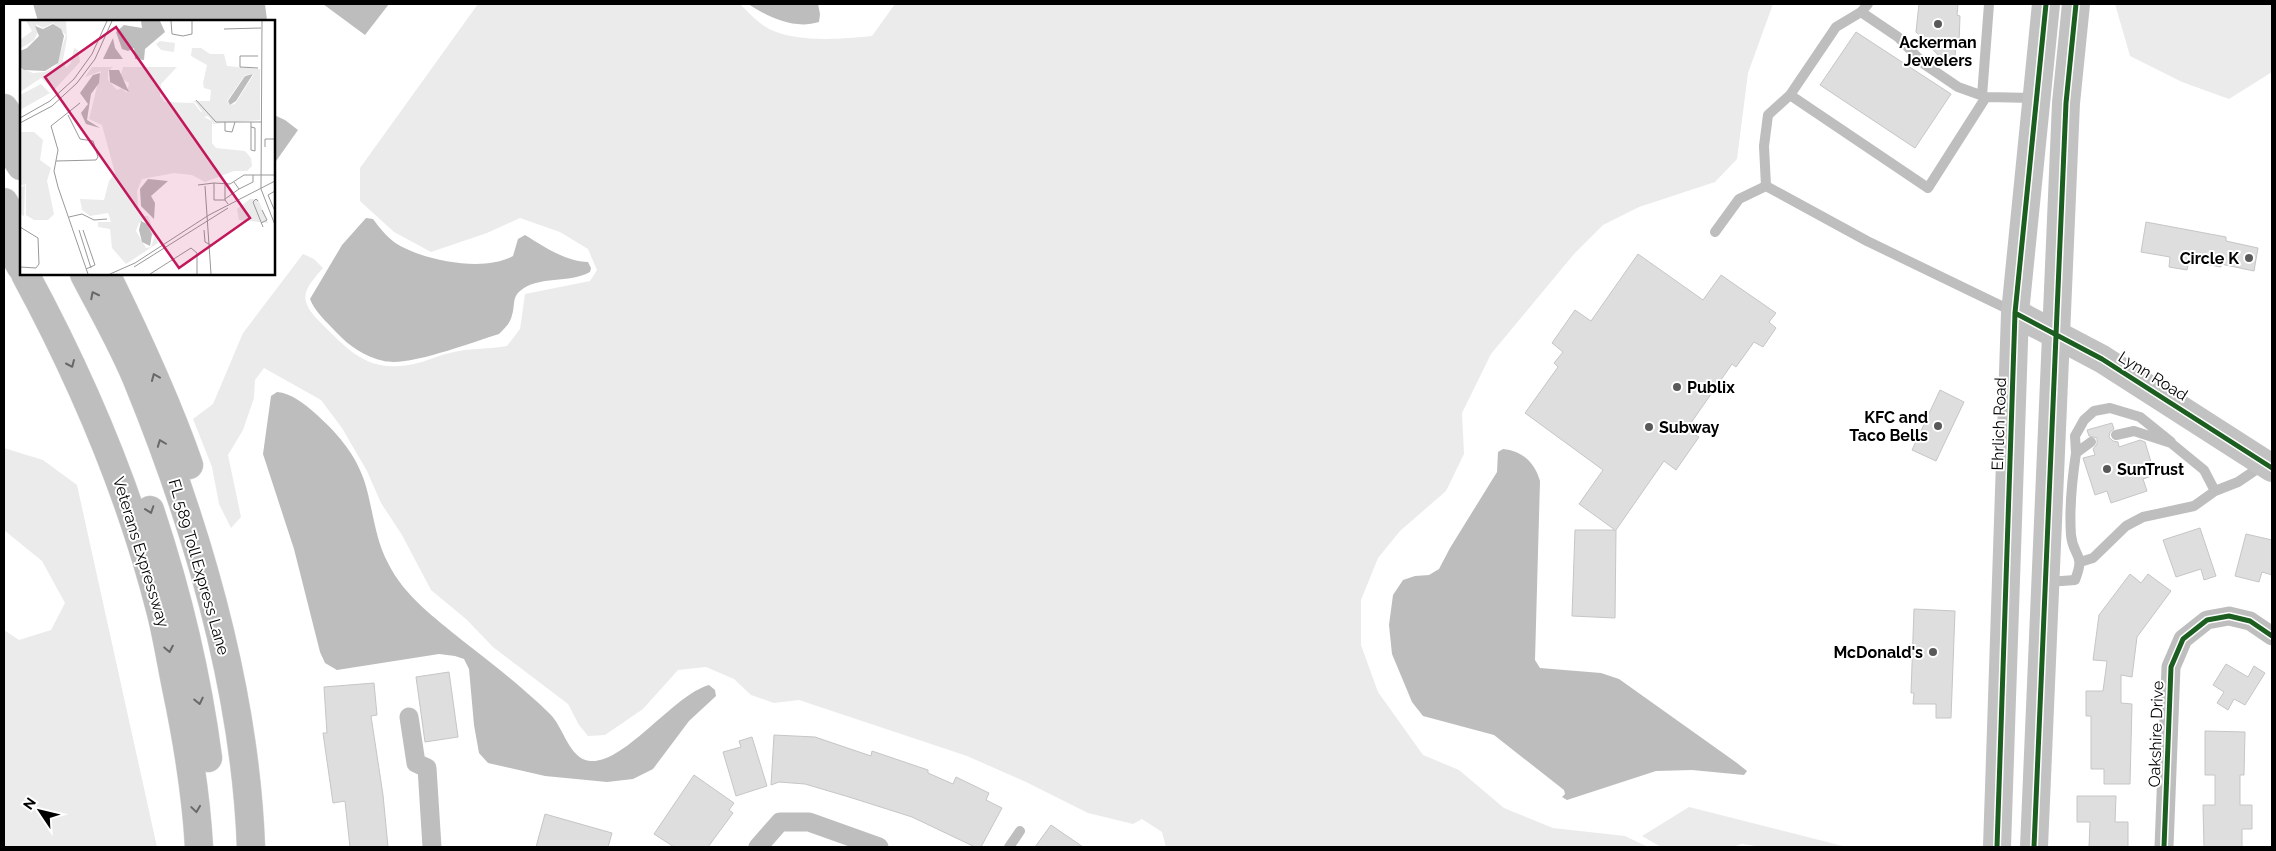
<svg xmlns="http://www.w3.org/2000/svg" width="2276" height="851" font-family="Raleway,sans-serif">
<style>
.green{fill:#ebebeb}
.water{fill:#bdbdbd}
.building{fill:#dedede;stroke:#c6c6c6}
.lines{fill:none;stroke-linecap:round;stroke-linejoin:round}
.highway-casing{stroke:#dbdbdb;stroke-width:29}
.lane{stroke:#bebebe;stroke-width:10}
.street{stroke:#bebebe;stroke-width:19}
.secondary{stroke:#c2c2c2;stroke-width:28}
.highway{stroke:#bebebe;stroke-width:28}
.cycleway-casing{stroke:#fff;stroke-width:8}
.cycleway{stroke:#1b5e20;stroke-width:5}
.oneway{stroke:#686868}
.poi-dot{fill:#595959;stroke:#fff;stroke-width:2}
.labels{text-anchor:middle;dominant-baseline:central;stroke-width:4;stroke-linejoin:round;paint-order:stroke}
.poi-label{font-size:16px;font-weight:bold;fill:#000;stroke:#fff;text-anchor:end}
.street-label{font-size:16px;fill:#000;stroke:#fff}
.inset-road{fill:none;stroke:#999;stroke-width:1}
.view{fill:#c2185b;fill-opacity:0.15;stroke:#c2185b;stroke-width:2.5}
.inset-edge{fill:none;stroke:#000;stroke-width:2.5}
</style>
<rect width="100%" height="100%" fill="#fff"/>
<path class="green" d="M478 4H740C749 13 758 23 769 29 797 43 843 39 872 36L895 4H1773L1748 73 1737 159 1715 182 1639 207 1603 225 1574 254 1491 354 1462 413 1464 454 1446 491 1400 531 1378 558 1361 600V645L1378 692 1423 755 1459 770 1504 808 1553 828 1625 836 1648 847H1166L1162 832 1142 819 1133 824 1088 813 1026 782 967 756 799 700 774 703 751 695 734 679 706 667 678 670 643 709 605 735 588 736 579 725 568 704 493 647 466 619 431 590 402 535 381 503 367 471 342 428 321 400 264 368 255 380 254 398 243 430 228 455 241 517 231 528 219 504 212 467 193 419 213 404 243 333 303 254 314 259 323 268C304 290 297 298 319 321 351 353 370 375 418 363 430 360 442 354 454 352 471 348 490 349 507 346L520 329 525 294 590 281 597 270 588 249 560 232 520 218 487 233 431 252 394 232 360 201V168Z
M2115 4H2272V72L2229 99 2182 82 2130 56Z
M4 448 43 460 77 485 157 847H4V630L19 640 51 630 65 603 42 561 4 530Z
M1689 807 1839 845 1848 847H1764L1742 844 1732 847H1661L1642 836Z"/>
<path class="water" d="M33 4H265L267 20 38 21Z
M323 4H389L365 35Z
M748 4H818L820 14 819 22C794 30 768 17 748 4Z
M274 115 285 120 298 130 274 164Z
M366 218 373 219C379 227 386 236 394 242 420 260 484 273 513 256L518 239 525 235C545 247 564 261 588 262L591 268 590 272C569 284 539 275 520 291 512 297 515 307 512 315 510 324 505 328 499 334 472 342 409 367 384 361 365 357 349 346 336 332 326 321 315 312 310 299L342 245Z
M277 392C291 393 305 404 316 414 336 432 355 453 364 480 373 507 374 537 388 563 405 597 434 617 463 641 493 664 522 687 550 714 563 726 569 759 590 761 625 764 673 695 709 685L715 690 716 696 689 721 653 769 633 779 607 782 545 776 488 763 479 753 474 725 469 669 464 659 455 656 439 654 337 670 325 663 320 652 294 549 263 454 271 396Z
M1503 449C1523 451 1535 463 1540 481L1535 660 1540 668 1601 673 1619 679 1737 763 1747 771 1744 775 1692 770 1656 771 1567 800 1562 797 1565 794 1564 790 1494 735 1423 716 1412 702 1392 654 1389 625 1393 595 1403 580 1415 576 1429 575 1439 569 1450 548 1497 472 1498 452Z"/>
<path class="building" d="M1919 4H1958L1957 15 1960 16 1959 43H1956L1955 57 1939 56 1916 32Z
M1856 32 1951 94 1915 148 1820 85Z
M2146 222 2226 237V241L2258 248 2254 271 2221 264V267L2189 261 2187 270 2169 267 2170 257 2141 252Z
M1638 254 1703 300 1721 275 1776 313 1769 322 1776 328 1763 347 1754 342 1736 367 1732 364 1686 430 1699 437 1676 470 1664 461 1616 530 1615 618 1572 616 1575 530H1615L1579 504 1603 470 1525 413 1558 367 1554 363 1563 352 1552 343 1575 310 1591 321Z
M1940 390 1964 402 1936 461 1912 450Z
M2112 423 2114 429 2110 432 2109 437 2113 441 2118 442 2119 447 2140 440 2145 442 2155 475 2143 479 2147 491 2111 503 2107 491 2095 495 2083 458 2095 455 2093 449 2097 444V438L2089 436 2087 430Z
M2200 528 2216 576 2204 580 2201 569 2176 577 2163 540Z
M2246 534 2272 540V575L2262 572 2259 582 2235 576Z
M2130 574 2141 583 2148 574 2171 591 2137 637 2132 677 2121 675V703L2132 704 2130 784H2104V769H2091V716H2086V691H2103L2107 661 2093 660 2099 615Z
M1914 609 1955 611 1951 718H1936V704H1913L1914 693H1911Z
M2226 664 2248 677 2254 666 2265 673 2245 705 2234 699 2228 710 2217 703 2224 692 2213 685Z
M449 672 458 737 425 742 416 677Z
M374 683 377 715 371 716 383 795 388 847H350L345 801 333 803 323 733H327L324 687Z
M2205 731 2245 732 2244 775H2240V805H2252V829H2242V847H2204L2203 805H2215V775H2205Z
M774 735 815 737 871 756 872 751 928 770V773L953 784 956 777 989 793 986 800 1002 808 981 847H975L912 817 849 797 805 784 779 782 771 785Z
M752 737 767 786 736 796 723 752 741 747 739 741Z
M694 775 734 803 729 810 733 813 708 847H674L654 834Z
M2077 796H2116L2115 822H2128V847H2089L2090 822H2077Z
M545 814 612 833 608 847H536Z
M1051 825 1083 847H1035Z"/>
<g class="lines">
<g class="highway-casing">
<path id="highway" d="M4 108 21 133
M4 140 21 166
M4 202 21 231
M4 237 21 267
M25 274C83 381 131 494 161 613 167 637 171 662 176 687 187 739 196 794 199 847
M84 274C102 309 123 345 138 382 198 529 245 688 251 847
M106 274C137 337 166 399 189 465
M150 510C177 591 197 674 208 758"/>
</g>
<path class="lane" d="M1861 12 1898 37 1924 64 1958 87 1986 97
M1790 95 1836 27 1861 12 1868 4
M1982 96 1989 4
M1766 186 1867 241 2014 312
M1715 232 1739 199 1766 186 1764 146 1768 115 1790 95 1928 188 1986 97 2036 98
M2116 435 2134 431 2171 443 2204 470 2215 491 2238 482 2263 465
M2076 453 2075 436 2084 420 2094 411 2110 408 2140 417 2171 442
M2080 562 2093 558 2126 526 2143 517 2194 506 2215 491
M2048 582 2075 580C2086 553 2073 557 2071 535 2069 508 2072 480 2076 453L2091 442
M1009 847 1020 831"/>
<path class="street" d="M409 717 416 763 427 768 432 847
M758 847 780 822H809L879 847
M2164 847 2171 667 2183 639 2207 620 2229 616 2250 621 2272 636"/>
<path class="secondary" d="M2015 313 2102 359 2272 468
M1997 847 2015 313 2046 4
M2034 847 2066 103 2076 4"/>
<use href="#highway" class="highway"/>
<g class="cycleway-casing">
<path id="cycleway" d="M2015 313 2102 359 2272 468
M1997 847 2015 313 2046 4
M2034 847 2066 103 2076 4
M2164 847 2171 667 2183 639 2207 620 2229 616 2250 621 2272 636"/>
</g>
<use href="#cycleway" class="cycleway"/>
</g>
<defs><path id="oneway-chevron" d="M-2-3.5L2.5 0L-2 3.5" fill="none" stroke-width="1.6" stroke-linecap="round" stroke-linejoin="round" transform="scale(1.25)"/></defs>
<g class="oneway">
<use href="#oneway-chevron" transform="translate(94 295) rotate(-117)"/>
<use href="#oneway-chevron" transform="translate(71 364) rotate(66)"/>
<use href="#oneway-chevron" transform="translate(155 377) rotate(-113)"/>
<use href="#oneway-chevron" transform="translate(161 443) rotate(-111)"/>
<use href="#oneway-chevron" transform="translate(150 510) rotate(71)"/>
<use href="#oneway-chevron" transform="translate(169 649) rotate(79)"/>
<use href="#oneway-chevron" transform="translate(199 701) rotate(78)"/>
<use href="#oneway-chevron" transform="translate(196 809) rotate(82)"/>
</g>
<g class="poi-dot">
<circle cx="1938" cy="24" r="5"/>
<circle cx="2249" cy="258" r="5"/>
<circle cx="1677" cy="387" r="5"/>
<circle cx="1938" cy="426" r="5"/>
<circle cx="1649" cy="427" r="5"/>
<circle cx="2107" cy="469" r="5"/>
<circle cx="1933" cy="652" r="5"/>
</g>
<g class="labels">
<g class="poi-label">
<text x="1938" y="42" text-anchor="middle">Ackerman<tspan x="1938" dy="18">Jewelers</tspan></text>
<text x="2239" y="258">Circle K</text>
<text x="1687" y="387" text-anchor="start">Publix</text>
<text x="1928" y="417">KFC and<tspan x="1928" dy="18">Taco Bells</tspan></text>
<text x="1659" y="427" text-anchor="start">Subway</text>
<text x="2117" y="469" text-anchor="start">SunTrust</text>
<text x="1923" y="652">McDonald's</text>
</g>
<g class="street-label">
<text transform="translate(2153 376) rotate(32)">Lynn Road</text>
<text transform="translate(1999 424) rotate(-88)">Ehrlich Road</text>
<text transform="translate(141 552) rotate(73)">Veterans Expressway</text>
<text transform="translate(199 567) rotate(74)">FL 589 Toll Express Lane</text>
<text transform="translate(2156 734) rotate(-88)">Oakshire Drive</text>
</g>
</g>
<g transform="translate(20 20)">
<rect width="255" height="255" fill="#fff"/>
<path d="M6 1H46L47 18 43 40 46 48 51 43 54 28 58 30 60 42 34 70 21 58 0 72V48L13 53 25 52 36 46 46 15 33 3 23 8 16 4 18 12 14 20 0 29V20L12 11ZM140 21 155 23 154 32 141 30 136 24ZM172 28H181L190 34H204L207 46 240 49V100L193 104 192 101 188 96 184 97 192 101V123L196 128 225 131 231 138 232 146 227 151H214L185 162 172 155 154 153 122 159 117 171 118 186 122 196H128L135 215 133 216 123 200 119 203 116 211 126 228 131 227 135 215 138 223 106 244 92 228 90 209 78 207V202H91L88 193 70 196 62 190 60 179 84 180 89 161 95 153 82 105 69 99 81 51 65 57 72 47H93L88 51V60L97 70 102 68 107 73 109 63 100 58 103 47H157L141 64 140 76 145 82 174 83 180 91 183 93 175 82 170 81H190L191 70 184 68 183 63 187 45 171 36ZM234 54 215 84 210 85 207 81 225 55ZM21 64 30 73 0 90V75ZM0 112H14L23 120 20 140 31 148 27 161 34 194 28 200H14L6 195V164L0 166ZM5 165 4 196 0 194V168ZM230 179H238L248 203 219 200 217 189Z" fill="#ebebeb" fill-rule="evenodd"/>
<path d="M121 1H140L145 12 125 29 124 40 115 39 114 28 108 31 102 29 96 12 104 5 122 8ZM33 4 41 9 44 16 38 43 25 51 4 50 0 47V31L7 28 19 16 15 6 23 9ZM93 18 95 28 103 39H83ZM89 50H99L109 72 90 62ZM80 53 79 63 71 74 67 100 80 108 66 104 61 93 68 84 60 73 73 55ZM233 54 216 81 210 85 208 81 225 56ZM128 159 148 161 131 176 135 183 134 199 121 186 120 169ZM121 201 127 204 132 214 130 226 122 222 119 210Z" fill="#bdbdbd"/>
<path class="inset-road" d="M151 1 152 14 163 16 172 14V1M242 1 241 169 255 205M204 9 241 8M238 48 220 47V36H238M176 80 196 102H241M60 83 31 106 38 130 34 151 38 167 68 254M255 90V22M0 98 30 81 54 59 72 34 87 1M205 102V111L212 112 215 102M231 102V130L235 131V108L231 107M0 103 32 86 57 63 75 39 92 1M245 127V119H255M36 141 76 140 78 137 73 121 60 119 48 95M214 162 219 169 233 162V155M194 163 210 164 224 155H255M205 164V180M178 165 194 163V180H205L208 184M185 166 191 254M205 179 219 169M238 181 236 179 233 182 243 207M254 189 248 175 255 171M49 197 62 194 74 200 87 199M241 203 247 200 242 190M0 207 18 218 19 244 16 248 0 247M59 210 71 248M63 210 75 245 66 249M184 210 185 222 191 225M114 247 208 188M90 254 115 243 189 195 255 161M130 254 171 228 177 233V254"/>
<path class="view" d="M96 7 230 198 159 248 25 57Z"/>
<rect width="255" height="255" class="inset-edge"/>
</g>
<rect width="2276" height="851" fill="none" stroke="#000000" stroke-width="10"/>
<g transform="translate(40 811) rotate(305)" stroke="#ffffff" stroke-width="4" paint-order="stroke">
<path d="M0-4L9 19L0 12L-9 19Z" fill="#000000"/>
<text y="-8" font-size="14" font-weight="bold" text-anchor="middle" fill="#000000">N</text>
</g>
</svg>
